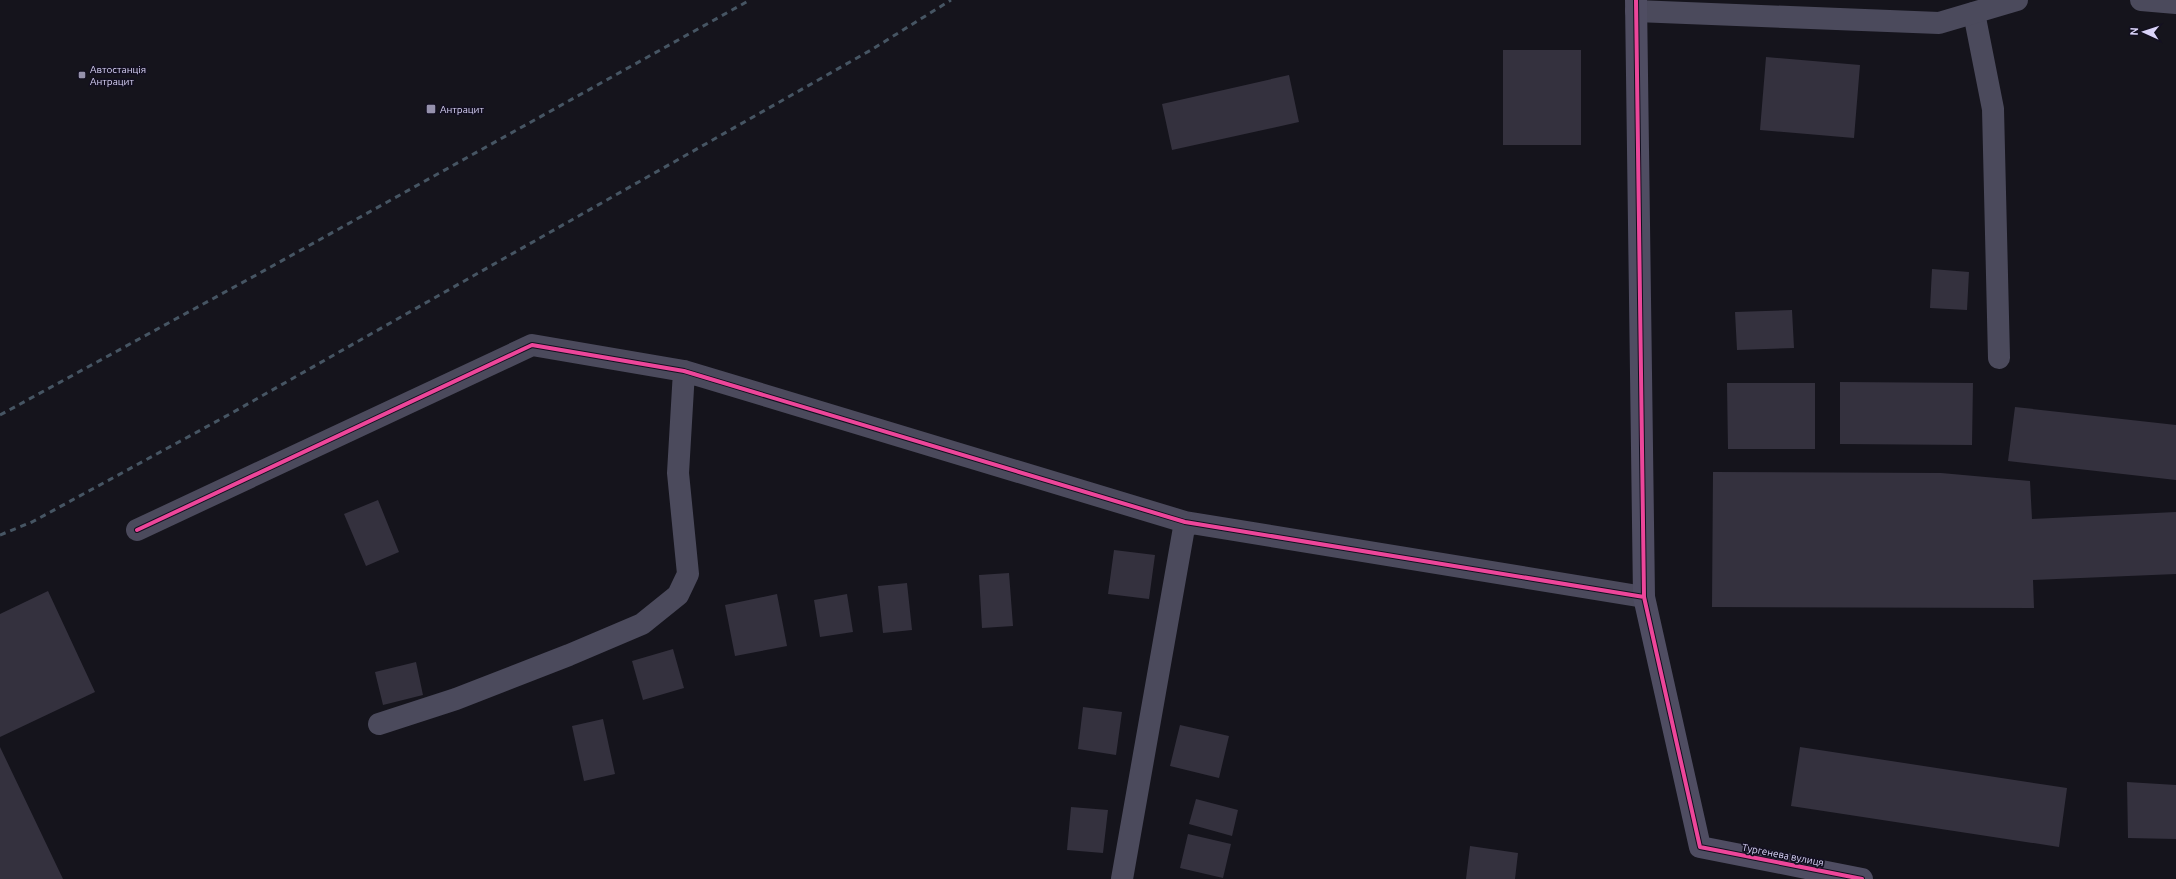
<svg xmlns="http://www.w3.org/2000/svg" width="2176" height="879" font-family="Ubuntu,sans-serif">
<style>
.building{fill:#34313e}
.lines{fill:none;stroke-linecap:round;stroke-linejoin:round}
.lane{stroke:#4b4a5c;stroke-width:22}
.street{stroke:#4b4a5c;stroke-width:22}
.secondary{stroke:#4f4d62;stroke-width:22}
.rail{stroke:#465563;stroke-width:3;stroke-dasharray:6 5;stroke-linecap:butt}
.cycleway-casing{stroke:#131020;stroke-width:6}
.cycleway{stroke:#ed469a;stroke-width:4}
.poi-dot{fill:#9591ac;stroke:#131020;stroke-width:1.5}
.labels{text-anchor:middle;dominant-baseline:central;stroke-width:3.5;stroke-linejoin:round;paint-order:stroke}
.poi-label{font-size:10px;fill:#dad4f9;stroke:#131020;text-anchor:start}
.street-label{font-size:10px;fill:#dad4f9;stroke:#131020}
</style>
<rect width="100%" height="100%" fill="#15141c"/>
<path class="building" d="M1503 50H1581V145H1503Z
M1766 57 1860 65 1854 138 1760 130Z
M1289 75 1299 122 1172 150 1162 104Z
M1932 269 1969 272 1967 310 1930 308Z
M1792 310 1794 348 1737 350 1735 312Z
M1840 382 1973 383 1972 445 1840 444Z
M1727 383H1815V449H1728Z
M2015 407 2176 425V480L2008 461Z
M1713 472 1941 473 2030 481 2032 519 2176 512V574L2033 580 2034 608 1712 607Z
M378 500 399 552 366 566 344 514Z
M1114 550 1155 555 1149 599 1108 594Z
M1009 573 1013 626 982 628 979 575Z
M907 583 912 630 883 633 878 586Z
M48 591 95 692 0 737V614Z
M777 594 787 646 735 656 725 605Z
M847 594 853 632 820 637 814 600Z
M673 649 684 688 643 700 632 661Z
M416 662 423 695 383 705 375 672Z
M1083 707 1122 712 1116 755 1078 749Z
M603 719 615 774 584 781 572 726Z
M1180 725 1229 736 1219 778 1170 766Z
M0 747 63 879H0Z
M1800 747 2067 788 2059 847 1791 806Z
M2127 782 2176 785V839L2128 838Z
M1196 799 1238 810 1232 836 1189 824Z
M1071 807 1108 810 1103 853 1067 850Z
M1188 834 1231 844 1223 878 1180 868Z
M1470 846 1518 853 1515 879H1466Z"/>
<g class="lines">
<path class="lane" d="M1974 13 1993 109 1999 358"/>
<path class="street" d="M2141 0 2176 3
M1636 11 1939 23 2017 0
M137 530 532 345 684 371 1185 522 1644 597
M379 724 456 699 569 655 642 624 678 595 688 574 678 473 684 371
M1122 879 1185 522"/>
<path class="secondary" d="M1636 0 1644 597 1700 847 1862 879"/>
<path class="rail" d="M0 415 258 274 750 0
M0 535 32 522 230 414 871 50 951 0"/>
<g class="cycleway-casing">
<path id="cycleway" d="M1636 0 1644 597 1700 847 1862 879
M137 530 532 345 684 371 1185 522 1644 597"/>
</g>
<use href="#cycleway" class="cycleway"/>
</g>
<g class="poi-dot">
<rect x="78" y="71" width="8" height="8" rx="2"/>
<rect x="426" y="104" width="10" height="10" rx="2"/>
</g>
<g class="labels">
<g class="poi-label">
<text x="90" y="69">Автостанція<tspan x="90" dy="12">Антрацит</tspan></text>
<text x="440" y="109">Антрацит</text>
</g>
<g class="street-label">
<text transform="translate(1783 855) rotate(11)">Тургенева вулиця</text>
</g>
</g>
<g transform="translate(2144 32) rotate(273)" stroke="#131020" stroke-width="3" paint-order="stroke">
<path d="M0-3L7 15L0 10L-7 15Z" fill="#dad4f9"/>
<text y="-6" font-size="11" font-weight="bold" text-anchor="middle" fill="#dad4f9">N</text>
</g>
</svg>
